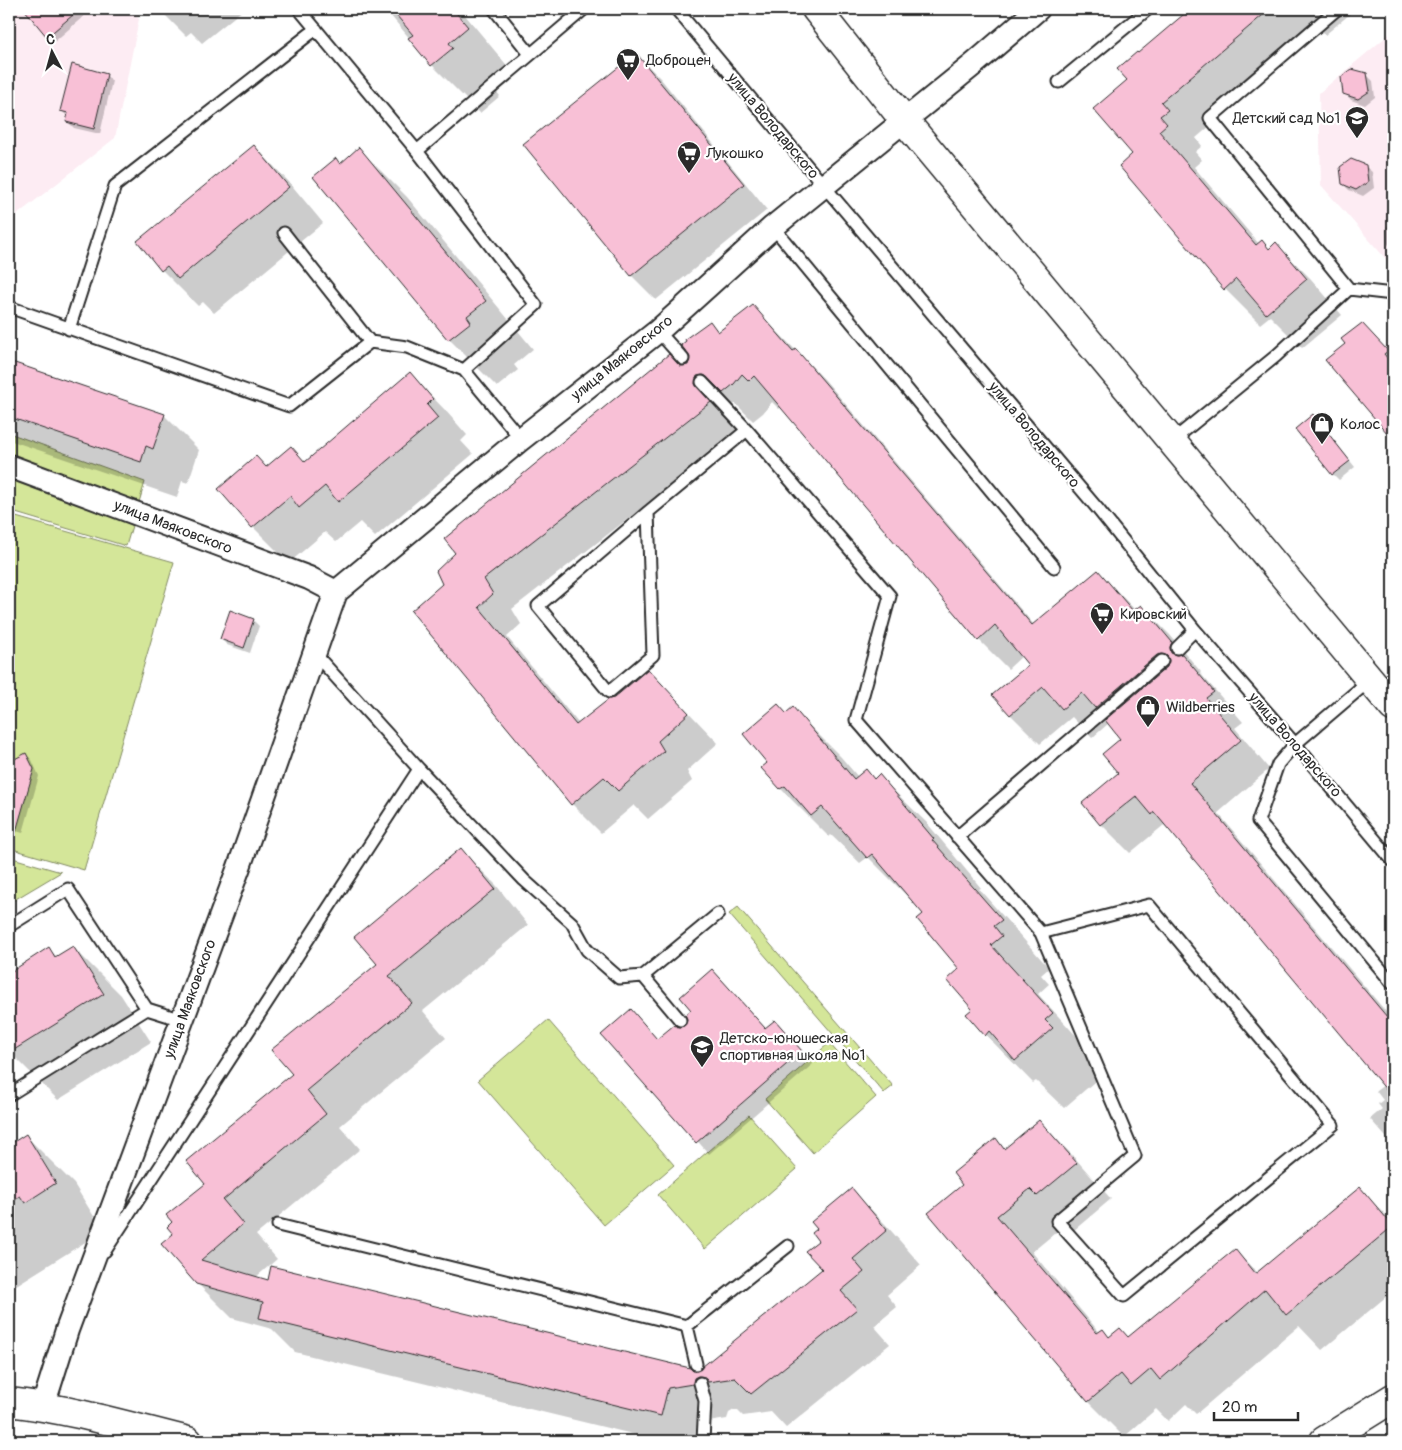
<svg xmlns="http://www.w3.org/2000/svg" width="1402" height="1450" font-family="Pangolin,sans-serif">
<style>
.built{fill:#fdecf3}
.green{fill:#d4e699;stroke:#808862}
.shadow{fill:#0003}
.building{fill:#f8c0d6;stroke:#2b2b2b}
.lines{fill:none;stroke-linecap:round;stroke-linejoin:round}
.lane-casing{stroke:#2b2b2b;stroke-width:15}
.street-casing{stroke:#2b2b2b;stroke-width:26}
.secondary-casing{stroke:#2b2b2b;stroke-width:31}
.lane{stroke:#fff;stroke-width:11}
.street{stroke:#fff;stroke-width:22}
.secondary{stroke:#fff;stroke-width:28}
.labels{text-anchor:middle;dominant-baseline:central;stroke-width:4.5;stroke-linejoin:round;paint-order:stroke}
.poi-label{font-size:15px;fill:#2b2b2b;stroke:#fff;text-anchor:start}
.street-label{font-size:15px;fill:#2b2b2b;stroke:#fff}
</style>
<rect width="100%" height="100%" fill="#fff"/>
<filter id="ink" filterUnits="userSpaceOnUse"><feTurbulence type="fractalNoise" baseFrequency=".02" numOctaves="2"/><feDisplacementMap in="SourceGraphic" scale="10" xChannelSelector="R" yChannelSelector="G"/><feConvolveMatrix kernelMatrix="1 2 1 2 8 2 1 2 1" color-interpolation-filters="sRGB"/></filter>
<g filter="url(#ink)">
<path class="built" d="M9 9H130L139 19 115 138 9 221Z
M1393 31V267L1321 185 1319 93Z"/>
<path class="green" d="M9 433 145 482 126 546 9 511Z
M9 515 174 562 84 870 9 848Z
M9 857 61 872 9 903Z
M738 907 893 1086 884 1093 729 914Z
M548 1020 674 1165 604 1225 478 1080Z
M829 1043 876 1097 813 1153 765 1099Z
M749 1115 797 1169 705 1249 658 1195Z"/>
<path class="shadow" d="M36 9H92L54 42 30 14Z
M159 9H244L202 43 191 32 186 36Z
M385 9H460L515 75 496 91 500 96 480 113 432 65Z
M1192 9H1356L1325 35 1321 31 1196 138 1202 146 1195 152 1202 160 1194 167 1259 244 1269 250 1276 244 1311 279 1342 315 1302 348 1270 316 1260 324 1225 289 1134 155 1128 81 1138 55Z
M636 54 661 79 767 210 656 300 631 275Z
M106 75 112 81 100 134 74 128 68 122V117L62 111Z
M1367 75 1373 81 1375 97 1365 105 1351 100 1345 93Z
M254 146 289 182 323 223 214 313 203 302 198 306 162 270 138 241Z
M359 149 407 197 533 349 514 365 518 370 497 387 449 339 315 177 341 165Z
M1365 166 1372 172 1374 188 1363 196 1349 190 1343 184Z
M1393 221V249L1387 243 1386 227Z
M753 307 825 380 1034 625 1098 571 1136 611 1141 606 1170 635 1201 672 1200 673 1243 722 1235 728 1269 769 1218 813 1393 1020V1145L1370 1119 1382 1109 1378 1104 1383 1100 1376 1091 1384 1085 1180 841 1164 825 1130 853 1101 824 1083 803 1119 773 1122 740 1109 723 1092 738 1072 717 1040 744 1010 714 1030 665 1022 656 1008 669 979 640 782 406 779 409 772 402 763 413 753 421 736 404 726 405 723 414 739 432 512 609 521 624 507 637 579 724 677 700 718 743 687 771 692 781 648 819 634 805 601 833 572 804 413 611 680 367 689 366 710 323 720 333Z
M1362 325 1393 357V438L1327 360 1347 345Z
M9 362 164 415 199 450 188 483 182 481 177 497 9 440Z
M410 374 445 410 467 435 461 441 473 454 375 537 360 522 336 542 325 532 289 563 253 527 220 489 267 468 291 448 306 463Z
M1319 422 1355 467 1339 480 1333 474Z
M253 620 259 626 250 653 227 645 221 639Z
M793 709 841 757 858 777 865 770 875 780 879 776 927 823 981 888 979 889 1049 968 1041 975 1049 984 1038 994 1100 1062V1077L1064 1108 1036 1081 1033 1083 986 1035 974 1009 961 969 925 914 868 857 860 863 831 835 829 837 781 789 763 768 769 763 787 714Z
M26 754 32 760 39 776 23 833 9 829V769L11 763Z
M461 850 496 885 528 925 423 1011 446 1038 340 1126 360 1149 256 1235 277 1259 255 1278 698 1373 823 1269 820 1241 852 1190 886 1225 921 1265 887 1295 897 1307 874 1326 890 1344 786 1428 771 1412 743 1416 738 1411 734 1410 729 1413 727 1419 702 1423 697 1441H661L295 1352 272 1329 232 1318 197 1283 175 1234 207 1184 379 964Z
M73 947 121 995 151 1042 58 1100 9 1051V973L49 949 57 957Z
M631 1011 658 1040 678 1028 766 1030 786 1033 813 1064 709 1154 603 1035Z
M1039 1121 1074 1157 1111 1199 1073 1231 1066 1224 1032 1252 1100 1333 1110 1338H1129L1235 1251 1258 1273 1359 1189 1393 1222V1291L1322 1350 1299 1326 1196 1414 1186 1404 1168 1421 1156 1409 1124 1437 1089 1402 930 1214 964 1185 996 1140 1005 1150Z
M26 1136 74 1184 103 1231 10 1289 9 1145 10 1146Z"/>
<path class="building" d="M24 9H80L47 37Z
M391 9H453L468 27 449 43 453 48 431 66 408 38 413 35Z
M1190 9H1270L1161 102 1168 110 1160 116 1167 124 1159 131 1256 245 1262 240 1269 249 1276 242 1307 279 1266 314 1236 279 1224 290 1119 166 1132 154 1093 109 1127 80 1117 69 1137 52 1138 53Z
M636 53 744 184 631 276 523 144Z
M72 64 107 74 94 129 66 122 68 113 60 111Z
M1352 69 1367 73 1370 91 1358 99 1343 94 1341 77Z
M254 145 289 187 178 279 167 266 161 271 137 241Z
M359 147 486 301 467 316 471 322 448 340 313 177 336 158 340 164Z
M1351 159 1366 165 1368 182 1356 190 1342 184 1340 167Z
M753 305 793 351 796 349 1032 625 1098 570 1133 611 1141 605 1172 642 1170 647 1171 653 1176 655 1182 654 1214 692 1206 698 1241 740 1190 783 1393 1024V1098L1154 812 1152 815 1136 796 1100 825 1082 803 1118 773 1102 754 1120 739 1105 720 1167 667 1169 660 1167 656 1161 654 1157 655 1095 708 1082 693 1062 709 1043 687 1010 715 992 695 1028 665 995 625 978 641 754 376 749 381 742 374 734 384 723 393 707 377 704 375 697 376 695 384 711 402 484 579 493 594 479 607 576 725 609 699 614 698 648 669 689 713 658 741 664 751 618 791 604 777 571 805 411 611 442 584 436 571 455 553 444 539 669 354 680 366 688 365 690 357 681 345 686 341 685 339 710 321 718 332Z
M1362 323 1388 351 1384 354 1393 365V440L1325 360 1345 344 1341 339Z
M9 361 165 414 153 449 146 446 141 462 9 417Z
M410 372 433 399 427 405 438 418 338 502 325 486 299 508 290 496 252 528 218 489 256 456 266 467 291 446 305 462Z
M1313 414 1350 461 1332 475 1295 429Z
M230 610 254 619 244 648 220 639Z
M778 704 786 713 793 707 854 779 866 769 874 779 879 774 934 839 932 840 1002 920 994 926 1002 936 991 945 1053 1013 1045 1020 1053 1028 1015 1061 989 1031 985 1036 966 1014 972 1009 947 980 959 969 917 919 923 914 872 854 867 858 822 807 811 816 785 786 780 789 761 768 767 763 743 734Z
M26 753 34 769 15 835 9 834V762Z
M461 848 495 889 389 976 412 1003 307 1090 326 1114 223 1200 243 1224 201 1260 268 1280 271 1266 690 1368 693 1371H697L822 1269 805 1251 818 1241 812 1233 817 1229 811 1222 852 1188 887 1230 853 1259 864 1272 841 1291 857 1309 751 1394 735 1378 708 1382 705 1377 698 1376 694 1378 693 1384 668 1388 661 1416 259 1318 263 1302 196 1284 161 1244 173 1234 167 1227 172 1222 166 1215 205 1184 186 1161 292 1074 271 1050 377 964 354 937Z
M73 946 104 994 9 1053V973L49 947 55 957Z
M712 969 765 1028 775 1020 802 1051 696 1143 601 1035 631 1009 657 1039 674 1025 678 1027 684 1026 687 1019 685 1015 691 1010 680 997Z
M1039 1120 1077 1163 1037 1196 1030 1189 997 1216 1097 1333 1103 1329 1109 1337 1120 1328 1128 1337 1235 1249 1255 1274 1360 1187 1393 1226 1286 1315 1265 1289 1160 1380 1151 1369 1131 1386 1121 1374 1088 1402 928 1213 962 1185 953 1173 996 1138 1004 1149Z
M26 1134 56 1183 25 1203 20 1196 9 1202V1145Z"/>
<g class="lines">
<g class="lane-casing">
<path id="lane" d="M299 9 417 151 536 305 464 370 521 439
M494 9 530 54
M676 9 824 186 1097 508 1195 630 1295 744 1393 861
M1337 9 1210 118 1349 289 1393 294
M1059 82 1148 9
M417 151 584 9
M773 227 1054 567
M284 233 370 342 407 347 464 370
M9 307 289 406 370 342
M69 329 115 186 316 29
M658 331 683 359
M702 382 747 430
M1172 441 1276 356 1349 289
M648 512 538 606 609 692 653 655 648 512 747 430 890 596 856 720 1041 933
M1177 648 1195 630
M1370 680 1295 744 1278 764 1258 821 1393 984
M419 769 524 880 572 923 587 950 619 978 643 976 680 1020
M957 837 1162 661
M1149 905 1333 1125 1124 1296 1057 1221 1135 1156 1041 933Z
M9 926 68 889 147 1009 9 1095
M643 976 718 914
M147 1009 182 1020
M278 1225 687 1326 696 1364
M105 1251 419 769 315 654
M687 1326 788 1246
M700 1383 705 1401 703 1441"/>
</g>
<g class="street-casing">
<path id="street" d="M9 466 309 578 336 592
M43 1406 67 1330 239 867 336 592 521 439 658 331 773 227 974 64 1038 9"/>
</g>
<g class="secondary-casing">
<path id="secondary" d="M816 9 904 120 1393 707
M9 1402C70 1409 128 1426 188 1441
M1324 1441 1393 1398"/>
</g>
<use href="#lane" class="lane"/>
<use href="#street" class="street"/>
<use href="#secondary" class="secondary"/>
</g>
</g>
<defs>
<g id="supermarket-pin" transform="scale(1.25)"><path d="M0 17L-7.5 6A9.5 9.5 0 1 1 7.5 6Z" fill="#2b2b2b" stroke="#fff"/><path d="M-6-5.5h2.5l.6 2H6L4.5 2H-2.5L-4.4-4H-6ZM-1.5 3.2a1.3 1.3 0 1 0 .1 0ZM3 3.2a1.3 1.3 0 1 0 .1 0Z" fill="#fff"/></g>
<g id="school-pin" transform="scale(1.25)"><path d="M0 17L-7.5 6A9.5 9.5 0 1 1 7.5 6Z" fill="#2b2b2b" stroke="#fff"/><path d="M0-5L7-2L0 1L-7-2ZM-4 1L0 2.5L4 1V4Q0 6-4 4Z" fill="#fff"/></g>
<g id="shop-pin" transform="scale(1.25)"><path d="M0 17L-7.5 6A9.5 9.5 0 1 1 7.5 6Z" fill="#2b2b2b" stroke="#fff"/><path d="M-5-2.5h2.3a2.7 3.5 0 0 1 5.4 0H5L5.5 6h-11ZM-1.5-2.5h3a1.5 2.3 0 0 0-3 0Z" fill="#fff"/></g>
</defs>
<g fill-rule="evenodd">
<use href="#supermarket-pin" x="628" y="60"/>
<use href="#school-pin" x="1357" y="118"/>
<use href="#supermarket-pin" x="689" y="153"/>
<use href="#shop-pin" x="1322" y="424"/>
<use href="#supermarket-pin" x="1102" y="614"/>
<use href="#shop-pin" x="1148" y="707"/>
<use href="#school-pin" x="702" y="1047"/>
</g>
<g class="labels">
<g class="poi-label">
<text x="646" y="60">Доброцен</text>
<text x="1340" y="118" text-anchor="end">Детский сад №1</text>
<text x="706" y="153">Лукошко</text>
<text x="1340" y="424">Колос</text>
<text x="1120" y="614">Кировский</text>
<text x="1166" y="707">Wildberries</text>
<text x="720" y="1038">Детско-юношеская<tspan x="720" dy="17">спортивная школа №1</tspan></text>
</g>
<g class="street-label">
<text transform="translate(773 126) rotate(50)">улица Володарского</text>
<text transform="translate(622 358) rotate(-39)">улица Маяковского</text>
<text transform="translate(1034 435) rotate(50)">улица Володарского</text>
<text transform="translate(173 527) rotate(21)">улица Маяковского</text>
<text transform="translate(1295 745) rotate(49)">улица Володарского</text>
<text transform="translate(190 999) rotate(-70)">улица Маяковского</text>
</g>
</g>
<rect width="1402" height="1450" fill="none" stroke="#fff" stroke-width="30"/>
<rect x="15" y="15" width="1372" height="1420" fill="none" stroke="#2b2b2b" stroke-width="2" filter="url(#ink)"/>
<g transform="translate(52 52) rotate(354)" stroke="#ffffff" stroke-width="4" paint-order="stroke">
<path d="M0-4L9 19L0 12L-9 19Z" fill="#2b2b2b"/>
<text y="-8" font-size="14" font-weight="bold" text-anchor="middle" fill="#2b2b2b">С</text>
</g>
<path d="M1214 1412v8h84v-8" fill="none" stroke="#2b2b2b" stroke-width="2.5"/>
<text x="1222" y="1412" font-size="15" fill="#2b2b2b" stroke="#ffffff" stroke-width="4" paint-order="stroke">20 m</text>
</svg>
